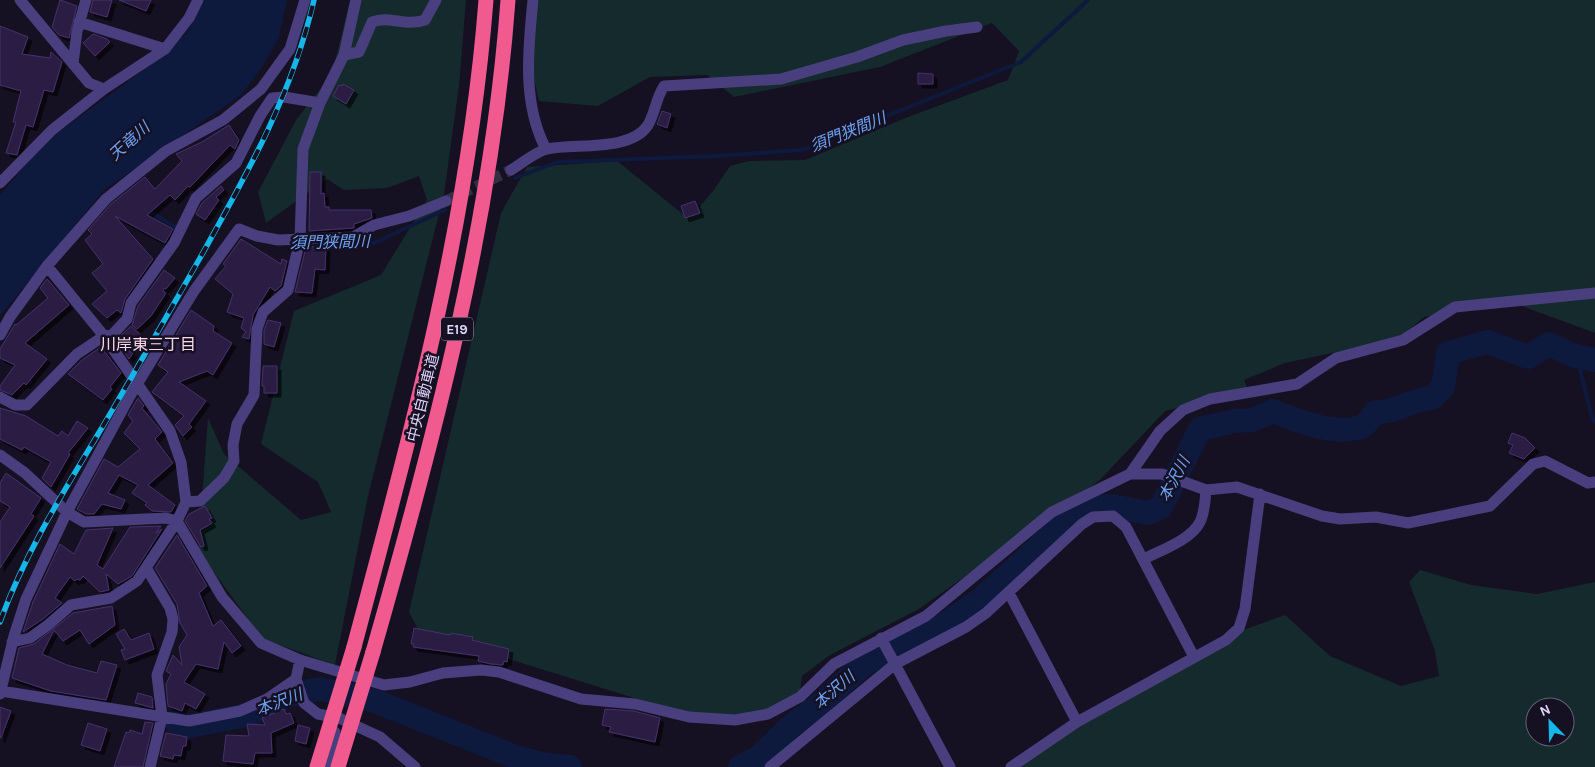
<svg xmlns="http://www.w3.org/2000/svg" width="1595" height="767" font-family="Karla,'Noto Sans JP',sans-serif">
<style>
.green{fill:#142a2c;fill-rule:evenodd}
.water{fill:#0e193e}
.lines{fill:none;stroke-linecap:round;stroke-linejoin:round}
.stream{stroke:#0e193e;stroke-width:4}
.river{stroke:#0e193e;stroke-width:24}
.building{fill:#2a1e42;stroke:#45326c;filter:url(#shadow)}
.street-tunnel{stroke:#342e43;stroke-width:11;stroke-dasharray:11 5.5;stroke-linecap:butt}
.street{stroke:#4a3f7e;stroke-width:11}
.highway{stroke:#f15a8e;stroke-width:15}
.rail-casing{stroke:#14b7e9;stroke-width:5.5}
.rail{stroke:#161023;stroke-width:4;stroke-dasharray:11;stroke-linecap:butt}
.highway-bridge{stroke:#f15a8e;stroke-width:15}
.labels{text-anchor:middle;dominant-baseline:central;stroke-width:5;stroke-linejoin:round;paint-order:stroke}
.shield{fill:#161023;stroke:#a39aba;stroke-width:1}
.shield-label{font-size:14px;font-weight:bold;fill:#dfd5fb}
.street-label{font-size:15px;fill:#dfd5fb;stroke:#161023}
.water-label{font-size:16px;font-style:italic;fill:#6ca2f3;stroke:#161023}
.neighbourhood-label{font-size:16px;fill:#fcd7e9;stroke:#161023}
</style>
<defs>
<filter id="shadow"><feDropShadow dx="4" dy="4" stdDeviation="0" flood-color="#0009"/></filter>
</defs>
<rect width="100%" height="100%" fill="#161023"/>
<path class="green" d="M350 0H466L459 86 444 194 368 496 335 665 263 639 198 551 208 418 224 454 301 520 331 512 318 482 261 444 294 311 381 275 427 200 419 176 387 188 344 190 327 179 266 223 258 192 296 120 332 74Z
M531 0H1595V333L1511 302 1424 317 1398 339 1285 363 1244 380 1248 389 1165 411 1101 479 1072 501 919 609 830 655 802 676 799 699 767 717 692 716 419 631 409 612 501 213 527 167 617 161 689 219 713 191 730 166 749 161 805 160 908 117 1008 80 1019 51 992 23 880 67 734 97 707 75 650 77 598 106 539 101 531 66Z
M1420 570 1471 585 1537 594 1595 582V767H1018L1062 732 1235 633 1285 615 1330 656 1401 686 1439 676 1435 651 1409 582ZM1535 707H1565V737H1535Z"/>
<path class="water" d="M205 0H287L279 37 263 66 241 95 104 190 0 316V195L45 142 160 58 188 31Z"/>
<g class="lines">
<path class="stream" d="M515 178 557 162 717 156 802 150 1021 62 1088 0
M147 210 177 228
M332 243H374L445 210
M1572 355 1579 365 1592 418 1595 422"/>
<path class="river" d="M177 723 190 726 247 715 293 694 321 689 375 701 516 757 547 765 570 767
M740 767 759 757 791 726 819 705 861 667 879 655 945 624 980 600 1074 515 1094 507 1112 506 1148 513 1161 507 1200 429 1234 421 1253 420 1273 411C1298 421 1337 437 1363 426 1368 423 1372 416 1376 412 1395 413 1412 399 1432 398L1443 387 1448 353 1488 342 1528 357 1549 344 1572 355 1595 360"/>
</g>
<path class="building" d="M60 0 77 6 69 38 59 35 52 27Z
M93 0H112L107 17 90 12Z
M119 0H151L146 11Z
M0 26 28 37 22 54 50 58 51 52 62 62 53 92 44 90 33 127 26 125 17 155 6 153 16 122H13L21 91 0 85Z
M93 34 107 39 110 42 95 56 83 43Z
M918 73 933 74V84H918Z
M343 84 354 90 346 104 333 96 339 85 342 86Z
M662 111 671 114 667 128 657 124Z
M229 125 239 140 235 149 230 145 190 187 188 186 175 200 170 195 147 215 173 229 165 243 115 216 153 259 125 299 121 313 117 310 107 318 92 304 107 291 92 273 103 264 85 240 92 234 88 230 111 204 145 177 155 189 182 161 176 154 202 142Z
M310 172H321V194L324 193 325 207H329V210H371L372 218 354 224V228L309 231Z
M221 186 224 190 216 197 219 200 205 220 196 214 202 203Z
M695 201 700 213 685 218 681 206Z
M241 239 281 264 282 259 287 261 281 286 275 291 270 287 253 315 249 339 242 337 246 332 241 328 244 318 227 312 233 294 215 279 226 266 223 264Z
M326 246 325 270 315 269 312 293 295 292 306 247Z
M164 270 175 278 166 289 164 288 163 291 166 293 151 316 137 329 132 325 138 306Z
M47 279 69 305 25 343 47 359 26 385 24 383 12 395 0 390V386L15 365 0 358V349L15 324 16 325 48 298 40 288Z
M191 310 214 326 213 331 232 343 213 375 207 371 179 382 206 401 189 424 192 427 183 436 175 425 184 416 152 392 168 372 158 365Z
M268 320 281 323 274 347 264 344V330Z
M131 326 143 337 129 351 133 353 129 359 116 340Z
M101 347 121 373 110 387 112 389 103 400 68 374 82 360Z
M263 366H277V393H264V386H262Z
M138 398 144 406 142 408 162 432 155 439 173 463 148 485 175 505 171 512 152 511 145 505 147 503 132 493 138 485 119 475 108 493 125 500 121 509 102 504 94 514H86L77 509 104 459 118 467 140 449 124 433 133 421 128 415Z
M0 408 26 416 58 436 62 431 68 436 77 421 88 428 68 453 70 454 51 487 42 478 51 462 24 447 22 450 0 439Z
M1512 433 1525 438 1535 448 1524 459 1509 453 1513 445 1508 443Z
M6 473 41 498 31 514 34 516 0 568V522L10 507 0 501V483Z
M205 506 212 518 209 519 212 523 200 530 204 546 201 547 185 521 189 514Z
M161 526 156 533 162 529 132 576 118 584 106 574 109 590 100 592 83 576 80 580 77 579 75 581 70 577 55 598 62 603 43 619 23 632 33 602 60 544 74 554 86 530 113 528 97 565 103 569 130 527Z
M177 535 207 586 199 593 213 626 221 620 241 646 232 653 224 642 218 669 196 664 184 682 205 694 196 709 185 703 182 711 168 706 166 684 171 674 166 671 173 655 182 665 179 647 187 635 180 623 177 604 155 568Z
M112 606 115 625 89 644 80 630 63 641 54 630 42 654 67 665 97 673 101 661 117 665 106 700 51 691 12 678 19 648 34 644 73 613Z
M414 628 450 635 451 633 473 637 472 640 509 649 507 662 504 661 503 665 491 664 478 661 479 656 413 647 414 644H411Z
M124 629 131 640 149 633 154 649 125 660 121 650 125 649 116 634Z
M138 693 152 697 153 708 135 703Z
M0 707 11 711 1 738H0Z
M284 709 286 714 290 713 294 723 271 733 272 753H255L253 764 223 761 226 735 249 736 247 724 265 725 262 718Z
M605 709 634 711 660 718 655 742 609 732 611 727 602 725Z
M145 722 153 723 143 767H114L126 732 129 733 130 730 142 734Z
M88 723 107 729 100 751 81 745Z
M298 725 310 728 306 744 295 741Z
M166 733 187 737 186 746H183L181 756 174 755 173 759 160 756Z"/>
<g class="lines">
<path class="street-tunnel" d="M446 201 511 170"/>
<path class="street" d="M20 0 89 83 104 89 165 49 189 18 198 0
M533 0C528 49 522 104 546 149
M79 22 165 49
M344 55 359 52 372 22C390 15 404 27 425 20L436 0
M73 64 77 31 86 0
M511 170C521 164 535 152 547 149 575 143 631 152 648 125 655 113 656 98 664 86L781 79 857 57 903 40 946 31 977 27
M0 183 52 130 104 89
M0 335 10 317 47 266 106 199 166 151 223 120 261 89 290 49 305 0
M0 397 15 405H27L77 354 104 336 113 334 127 319 131 303 174 243 196 198 236 163 260 116 272 98 284 97 320 103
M0 455 25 473 67 512 84 522 166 518 177 521 222 597 261 643 300 660 384 685 410 682 443 673 481 670 499 672 581 699 635 704 689 717 735 720 768 714 800 697 834 664 926 616 1052 512 1130 474H1162L1206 490 1237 487 1322 516 1340 519 1376 517 1408 523 1490 506 1533 464 1545 461 1588 483 1595 482
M1130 474 1160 431 1183 410 1210 399 1297 384 1336 358 1403 340 1455 307 1595 293
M186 502 200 501 224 478 234 461 233 445 237 424 254 395 257 329 263 312 288 290 300 240 303 149 320 103 344 55 356 0
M1144 559C1161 550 1191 540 1200 522 1205 512 1205 501 1206 490
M147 569 170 608 173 619 172 632 157 675 162 717 150 767
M1009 593 1077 722
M881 638 950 767
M12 642 30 638 48 625 71 605 111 598 137 581 177 521 186 502 181 462 170 431 104 336 47 266
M300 660 296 679 304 703 318 714 339 718 380 737 415 767
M1 691 189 721 240 711 267 699 296 679
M0 694 14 636 26 599 67 512 130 396 194 291 239 229 257 236 278 240 353 237 374 225 409 216 446 201
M326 767 335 732
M770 767 895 664 966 627 986 613 1082 524 1093 517 1113 516 1126 527 1194 657
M1011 767 1077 722 1226 640 1239 628 1245 609 1260 494"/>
<path class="highway" d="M354 647C411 433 469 222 486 0
M373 652C434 439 492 222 508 0"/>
<g class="rail-casing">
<path id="rail" d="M0 622C23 558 59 499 94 441 130 381 165 319 200 258 247 174 292 95 314 0"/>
</g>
<use href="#rail" class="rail"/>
<path class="highway-bridge" d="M317 767 354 647
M338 767 373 652"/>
</g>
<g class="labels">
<rect class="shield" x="441" y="317.5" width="32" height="23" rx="4"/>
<g class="shield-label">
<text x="457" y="329">E19</text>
</g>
<g class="street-label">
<text transform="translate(423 398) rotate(-76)">中央自動車道</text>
</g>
<g class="water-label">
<text transform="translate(848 132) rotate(-22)">須門狭間川</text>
<text transform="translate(129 141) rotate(-42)">天竜川</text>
<text transform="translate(330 242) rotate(-1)">須門狭間川</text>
<text transform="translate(1174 479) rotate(-62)">本沢川</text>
<text transform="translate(834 690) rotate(-41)">本沢川</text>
<text transform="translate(279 702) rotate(-21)">本沢川</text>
</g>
<g class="neighbourhood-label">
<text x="148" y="344">川岸東三丁目</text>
</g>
</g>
<g transform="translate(1550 722) rotate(337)"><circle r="24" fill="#161023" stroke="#665f79"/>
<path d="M0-4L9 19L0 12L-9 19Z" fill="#14b7e9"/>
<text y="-8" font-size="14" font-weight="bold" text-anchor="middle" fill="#dfd5fb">N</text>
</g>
</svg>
